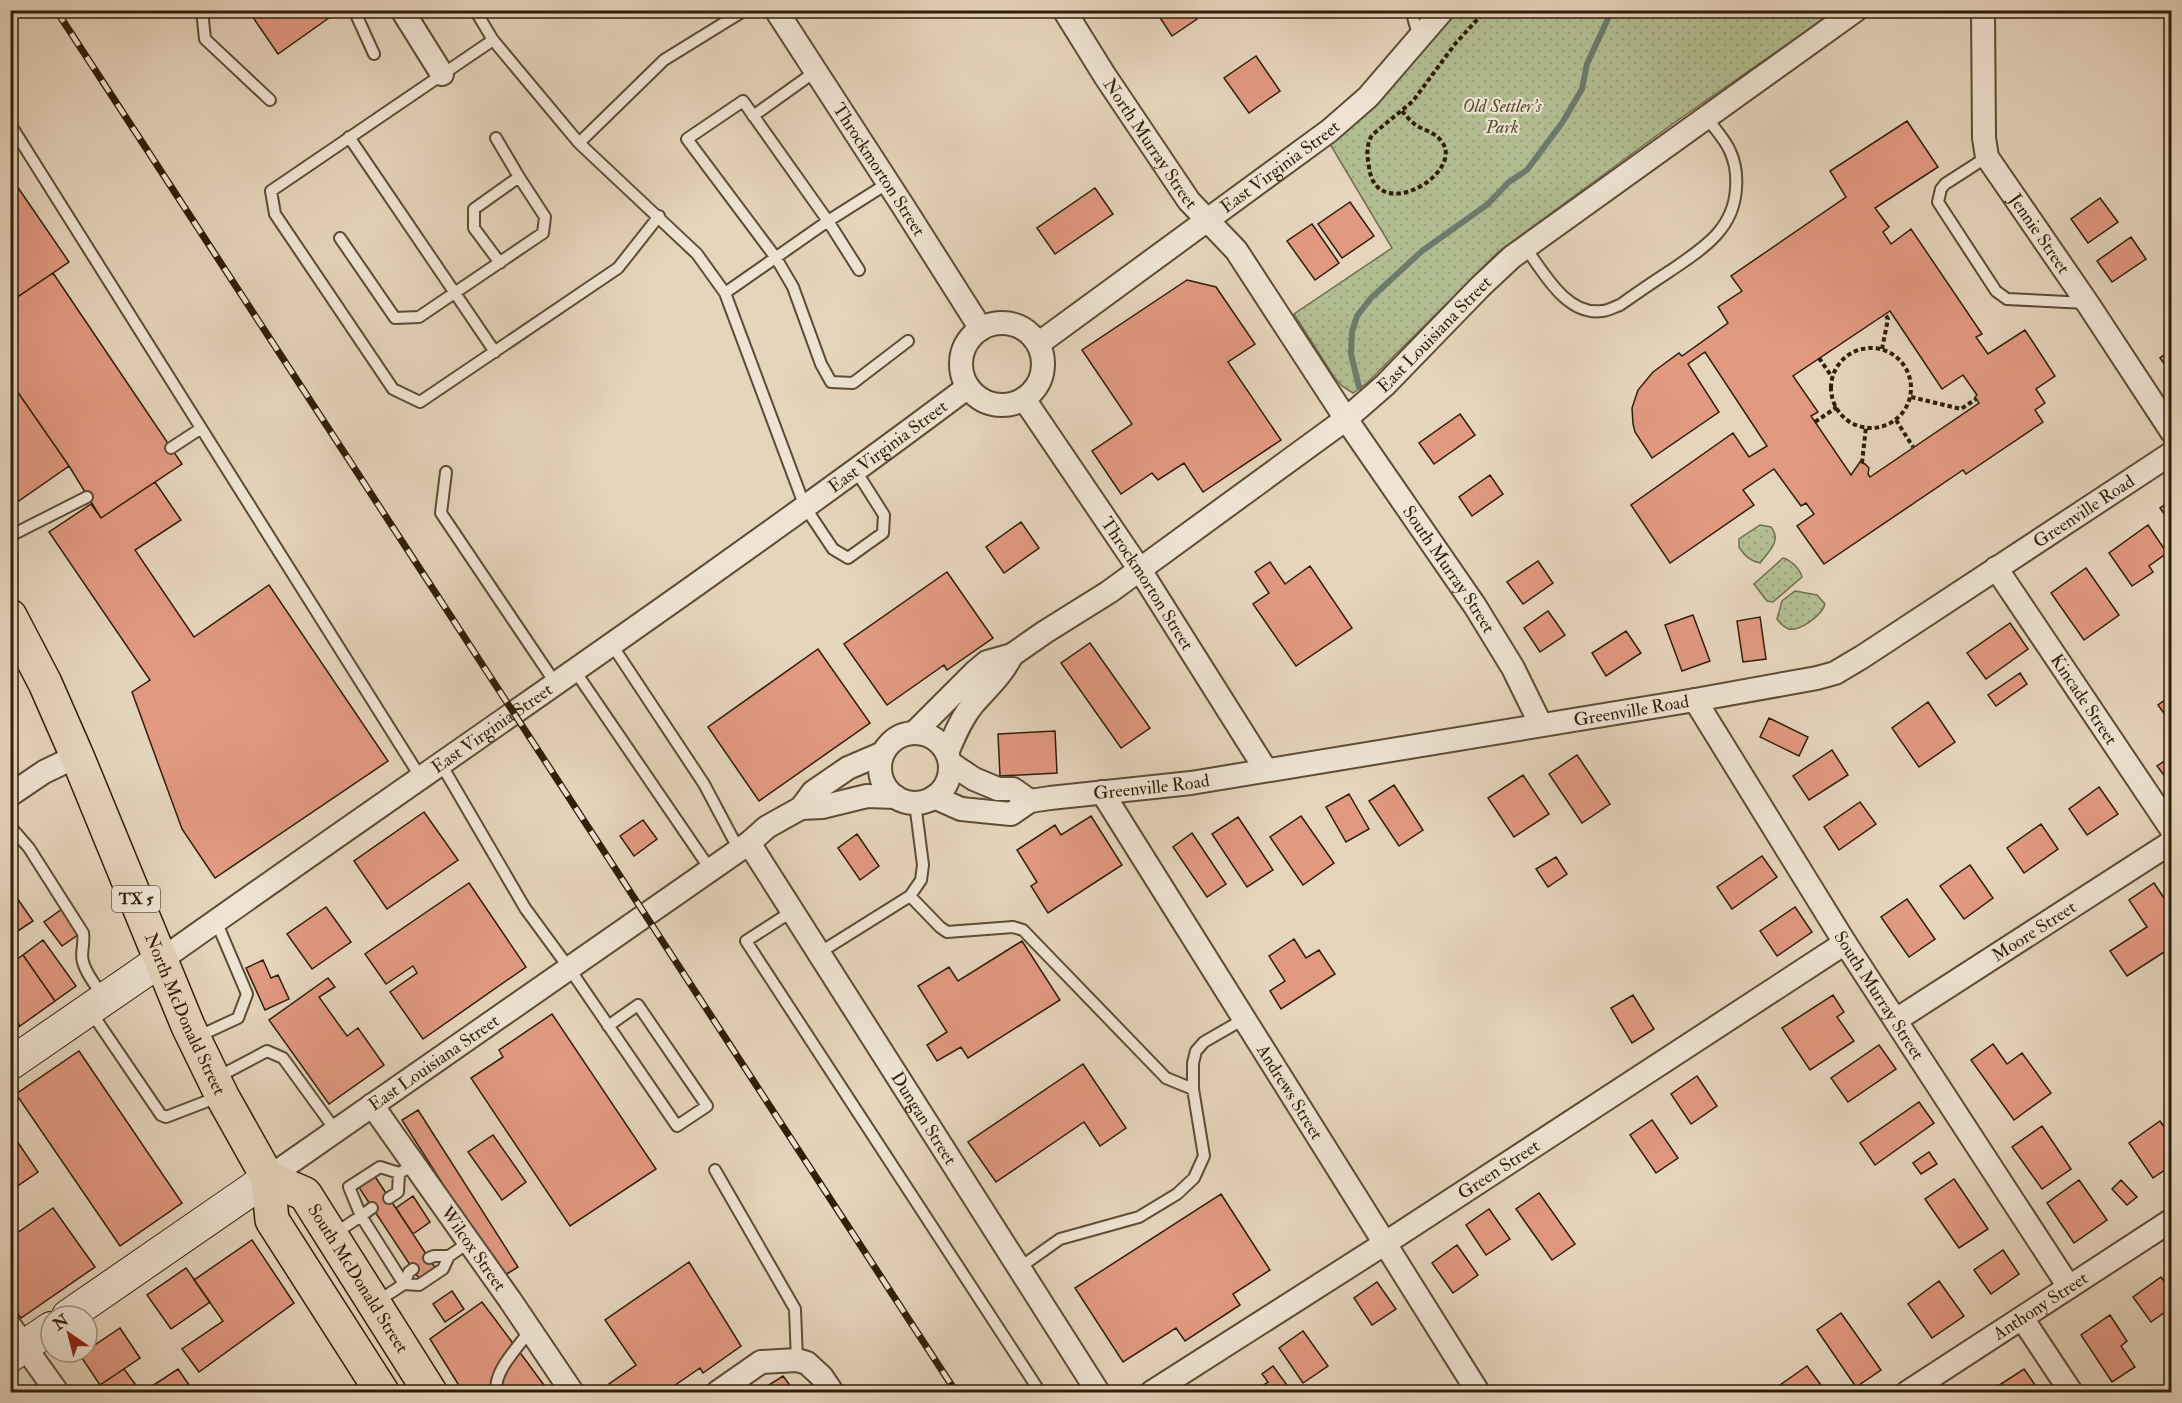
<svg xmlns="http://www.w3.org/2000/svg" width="2182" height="1403" font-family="'IM FELL Double Pica',serif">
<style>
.grass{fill:url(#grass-dots);stroke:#716e4d;stroke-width:1.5}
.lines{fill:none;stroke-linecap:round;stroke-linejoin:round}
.stream{stroke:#6d7b6c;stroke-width:6}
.building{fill:#e29982;stroke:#2f1e08;stroke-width:1.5;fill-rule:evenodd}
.lane-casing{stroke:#5d4c35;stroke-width:14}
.street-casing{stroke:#5d4c35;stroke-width:26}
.secondary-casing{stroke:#2f1e08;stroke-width:34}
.primary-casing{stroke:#2f1e08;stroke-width:36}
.path{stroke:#2f1e08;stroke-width:4;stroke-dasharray:4.5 3;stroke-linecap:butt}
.lane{stroke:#efe4d4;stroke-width:10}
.street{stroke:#efe4d4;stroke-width:22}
.secondary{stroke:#efe4d4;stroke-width:32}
.primary{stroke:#e6d5bd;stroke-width:33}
.rail-casing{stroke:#2f1e08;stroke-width:7}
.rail{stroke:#efe4d4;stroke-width:4.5;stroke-dasharray:14;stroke-linecap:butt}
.labels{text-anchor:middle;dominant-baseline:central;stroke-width:4.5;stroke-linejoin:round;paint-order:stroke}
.shield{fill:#efe4d4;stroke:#695945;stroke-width:1.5}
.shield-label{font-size:16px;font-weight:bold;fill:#2f1e08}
.park-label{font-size:18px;font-style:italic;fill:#574e31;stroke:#efe4d4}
.street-label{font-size:18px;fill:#2f1e08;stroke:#efe4d4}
</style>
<defs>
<pattern id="grass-dots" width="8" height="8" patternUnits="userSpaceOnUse" patternTransform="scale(1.5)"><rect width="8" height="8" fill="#b3bd92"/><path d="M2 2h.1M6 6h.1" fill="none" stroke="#9aa27c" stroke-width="1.8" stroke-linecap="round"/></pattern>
</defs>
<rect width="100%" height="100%" fill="#e6d5bd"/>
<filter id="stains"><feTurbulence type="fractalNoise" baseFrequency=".00333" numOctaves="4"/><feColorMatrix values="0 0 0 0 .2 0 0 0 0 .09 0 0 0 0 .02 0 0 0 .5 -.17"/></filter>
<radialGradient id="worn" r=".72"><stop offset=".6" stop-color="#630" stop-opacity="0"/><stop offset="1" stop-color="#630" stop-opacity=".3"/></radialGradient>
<path class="grass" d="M1458 11H1835L1678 120 1498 252 1367 383 1353 393 1342 386 1334 377 1294 314 1392 248 1330 144Z
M1760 525 1771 527C1782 541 1769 551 1760 563 1750 561 1745 556 1739 547V539Z
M1783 558C1791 560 1800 569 1802 577L1773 602 1767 601 1754 584Z
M1795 591 1817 595 1825 604C1822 615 1801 631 1789 629 1783 627 1780 623 1777 619L1782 601Z"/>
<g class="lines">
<path class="stream" d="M1359 387 1351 354 1352 332 1357 316 1371 298 1422 251 1488 204 1509 182 1527 170 1562 123 1582 89 1587 64 1612 10"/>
</g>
<path class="building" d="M248 10H340L278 54Z
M1155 10H1191L1197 19 1172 36Z
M1256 56 1280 91 1249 113 1224 78Z
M1907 121 1938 167 1875 208 1889 227 1883 232 1891 244 1911 229 1982 334 1976 337 1988 354 2025 330 2055 376 2036 389 2045 403 2035 410 2043 422 1966 474 1963 470 1824 564 1797 526 1814 514 1806 503 1801 506 1774 469 1743 490 1754 505 1670 563 1631 505 1733 433 1749 457 1767 446 1705 352 1688 364 1719 412 1652 458 1635 432 1633 424 1632 408 1638 390 1653 372 1679 353 1682 356 1728 323 1718 307 1742 291 1731 276 1846 197 1830 171ZM1890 311 1942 389 1963 375 1977 395 1975 397 1979 403 1870 477 1868 474 1869 468 1865 464 1860 462 1851 475 1811 416 1818 412 1793 376Z
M10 176 69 262 10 302Z
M1095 188 1113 214 1055 254 1037 228Z
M2100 198 2118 222 2088 243 2071 219Z
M1350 202 1374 236 1342 258 1318 224Z
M1312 224 1339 263 1315 280 1287 241Z
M2131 237 2146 259 2112 282 2097 261Z
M53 273 182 464 101 518 69 466 10 381V302Z
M1187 280 1216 287 1255 344 1228 362 1281 440 1203 492 1184 463 1158 480 1152 473 1121 494 1092 451 1132 424 1082 350Z
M2172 349V375L2160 358Z
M10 381 69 466 10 507Z
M1460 414 1475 435 1434 464 1419 443Z
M1490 475 1503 494 1472 516 1459 497Z
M155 482 181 520 135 550 194 637 269 585 388 761 215 878 182 829 132 692 150 680 49 532 91 504 101 518Z
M2172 500V525L2160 508Z
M1021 522 1039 548 1004 573 986 547Z
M2148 525 2167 553 2149 566 2153 572 2132 586 2109 553Z
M1538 561 1553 583 1523 604 1507 582Z
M1270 562 1285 584 1310 566 1352 628 1296 666 1253 604 1269 593 1255 572Z
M2086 568 2119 615 2084 640 2051 593Z
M947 572 993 638 947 670 944 665 887 705 844 644Z
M1548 611 1565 635 1540 652 1524 628Z
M1693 615 1710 661 1682 671 1665 625Z
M1760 617 1766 659 1743 662 1737 621Z
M2010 623 2028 649 1986 679 1967 653Z
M1626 631 1641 653 1606 676 1592 653Z
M1090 643 1150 728 1121 748 1061 663Z
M818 649 870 723 759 801 708 727Z
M2020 673 2027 684 1996 706 1988 695Z
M2172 695V722L2171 723 2158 705Z
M1928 702 1955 742 1919 767 1892 728Z
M1769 718 1808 737 1799 756 1760 737Z
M1055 731 1057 773 1000 776 998 734Z
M1832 750 1848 775 1809 800 1793 776Z
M1577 755 1610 804 1582 823 1549 774Z
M2172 756V786L2157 766Z
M1523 775 1549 814 1514 837 1488 798Z
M1394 785 1423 830 1399 846 1369 801Z
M2099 787 2118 814 2087 835 2069 809Z
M1349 794 1369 829 1346 842 1326 807Z
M1860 802 1876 824 1839 850 1824 827Z
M424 812 458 860 387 909 354 861Z
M1091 816 1122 865 1048 913 1031 886 1037 882 1017 850 1055 825 1061 835Z
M1301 816 1334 863 1303 885 1270 837Z
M1238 817 1273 870 1247 887 1212 834Z
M643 820 657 839 634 856 620 836Z
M2041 824 2058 849 2024 873 2007 848Z
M1192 833 1226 884 1207 897 1173 847Z
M857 834 879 866 860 880 838 848Z
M1762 856 1777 877 1732 909 1717 887Z
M1556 857 1567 874 1548 887 1536 869Z
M1970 865 1993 898 1964 919 1940 886Z
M469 883 526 967 423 1039 390 992 417 973 413 966 386 984 365 954Z
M2154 883 2172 910V947L2127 976 2110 951 2147 927 2129 900Z
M10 888 33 921 10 936Z
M1907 899 1935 939 1909 957 1881 917Z
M326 907 351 942 312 969 287 934Z
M1795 907 1812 932 1777 956 1760 931Z
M62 909 79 934 62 946 44 922Z
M1294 939 1306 958 1319 950 1335 974 1281 1009 1270 991 1285 981 1269 956Z
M43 940 76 986 55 1001 23 955Z
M1022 941 1060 1000 968 1058 961 1047 937 1061 927 1045 947 1032 918 986 949 967 958 981Z
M23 955 55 1001 20 1026 10 1012V964Z
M263 960 271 978 278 975 289 999 265 1010 246 968Z
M328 978 335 987 319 997 347 1036 358 1028 384 1065 329 1104 269 1020Z
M1633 995 1654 1029 1632 1043 1611 1008Z
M1833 995 1844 1012 1837 1017 1854 1041 1810 1070 1782 1028Z
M10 1012 20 1026 10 1032Z
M552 1014 656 1169 570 1226 471 1078 503 1057 499 1050Z
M1993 1044 2007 1064 2022 1053 2051 1093 2014 1120 1971 1060Z
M1879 1045 1896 1069 1848 1102 1831 1078Z
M79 1051 182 1203 120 1246 16 1094Z
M1083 1064 1126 1128 1100 1146 1084 1122 996 1182 968 1142Z
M1697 1076 1717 1106 1691 1124 1671 1094Z
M1919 1102 1934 1123 1875 1165 1860 1143Z
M418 1110 518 1267 502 1277 402 1120Z
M1652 1120 1678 1158 1656 1173 1630 1135Z
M2160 1121 2172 1138V1165L2153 1178 2129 1143Z
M2042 1126 2071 1169 2042 1189 2012 1147Z
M10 1131 38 1172 10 1191Z
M493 1135 526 1182 502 1200 468 1152Z
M1929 1152 1937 1164 1921 1174 1913 1163Z
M374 1175 436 1269 420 1280 358 1186Z
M1954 1179 1988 1229 1959 1248 1925 1199Z
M2079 1180 2107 1220 2074 1243 2047 1203Z
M2121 1180 2137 1197 2127 1205 2112 1189Z
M1539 1193 1575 1244 1552 1260 1516 1209Z
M1221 1194 1270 1270 1233 1294 1240 1305 1185 1341 1176 1328 1123 1362 1075 1288Z
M413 1196 430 1222 413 1234 396 1208Z
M53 1208 95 1267 21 1318 10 1304V1238Z
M1489 1209 1510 1239 1486 1255 1466 1225Z
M252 1240 294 1303 199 1372 182 1349 223 1321 194 1280Z
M1457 1245 1478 1275 1453 1293 1432 1263Z
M2003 1250 2019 1274 1991 1294 1974 1270Z
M689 1262 741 1346 703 1373 700 1368 665 1392H615L609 1384 636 1365 605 1320Z
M186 1268 210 1302 171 1329 147 1295Z
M2161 1277 2172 1292V1307L2151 1322 2133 1297Z
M1939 1281 1964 1316 1932 1338 1908 1304Z
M1377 1282 1396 1309 1372 1325 1354 1298Z
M452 1291 464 1309 445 1322 433 1304Z
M482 1302 527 1362 549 1392H463L430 1339Z
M1841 1313 1881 1370 1856 1387 1817 1330Z
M2110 1315 2127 1341 2121 1346 2135 1367 2112 1382 2081 1335Z
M120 1328 140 1358 100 1385 80 1355Z
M1303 1331 1328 1366 1303 1383 1279 1348Z
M1273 1366 1292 1392H1253L1268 1382 1262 1374Z
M1807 1366 1826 1392H1782L1777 1387Z
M124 1369 141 1392H105L100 1385Z
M178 1369 194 1392H143Z
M2024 1369 2040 1392H2003L1998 1386Z
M783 1376 795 1392H758Z"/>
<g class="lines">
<g class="lane-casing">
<path id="lane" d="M202 10 205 39 270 100
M354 10 374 54
M475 10 493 40 579 143 697 254 725 293 805 507 833 549 848 558 883 533 884 515 856 471
M1411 10 1419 38
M493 40 271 191 275 214 393 389 420 402 618 268 659 216
M753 116 816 71
M10 124 421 778
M349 137 495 352
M496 138 519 177
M579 143 664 60 745 10
M1987 157 1945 184 1941 189 1938 202 1996 291 2007 299 2086 303
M340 238 395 318 419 317 543 233 545 217 519 177 474 209V228L500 263
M1525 247C1543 271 1566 316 1602 311 1608 311 1614 307 1620 305 1637 293 1653 282 1670 271 1702 249 1734 230 1736 188 1737 176 1735 162 1730 151 1725 139 1714 128 1706 117
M859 270 828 221 743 101 687 139 776 258 793 287 821 364 831 382 853 383 908 341
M725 293 828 221 888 183
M171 448 200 429
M446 472 441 513 556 684
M10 536 87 497
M612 645 704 784 739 850
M575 671 710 869
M441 764 525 908 569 968 677 1126 707 1106 638 1005 608 1026
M915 803 923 865 921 880 910 896 940 927 947 932 1013 927 1023 930 1166 1078 1193 1089
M10 826 29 848 83 933C85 944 80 953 83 962 86 974 96 986 103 996
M791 912 746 941 1040 1392
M819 953 910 896
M91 1012 161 1115 166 1117 218 1097
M197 1037 238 1018 247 994 216 921
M216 1078 267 1051 283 1058 336 1131
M715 1170 795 1309 797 1360
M389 1198 398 1192 399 1173 405 1170
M372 1208 361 1216 349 1187 380 1167 399 1173
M334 1234 361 1216 404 1284 378 1301
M429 1258 434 1256H449
M1019 1268 1060 1239 1139 1217 1177 1194 1194 1178 1204 1156 1193 1089V1063L1196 1051 1204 1042 1244 1019
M413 1269 409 1272 404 1284 419 1285 443 1269 449 1256 468 1243
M497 1392C492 1372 519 1347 530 1330"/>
</g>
<g class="street-casing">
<g id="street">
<path d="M402 10 442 74"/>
<path id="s1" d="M776 10 903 206 981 329"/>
<path id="s2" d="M1064 10 1105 76 1189 201 1236 250 1346 419 1475 606 1513 668 1541 725"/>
<path id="s3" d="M1983 10 1984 138 1987 157 2088 304 2172 432"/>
<circle cx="1002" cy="364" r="41"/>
<path id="s4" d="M1038 344 1329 131 1368 97 1443 10"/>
<path id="s5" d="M1024 399 1140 570 1266 770"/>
<path id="s6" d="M1996 568 2172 830"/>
<path id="s7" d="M1695 700 1845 943 2069 1287"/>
<path id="s8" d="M915 732 975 672 987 662 1012 655 1045 632 1109 592 1346 419 1385 385 1481 286 1512 257 1856 10"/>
<circle cx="915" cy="768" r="35"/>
<path d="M947 753C954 736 962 717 974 703 989 686 1001 676 1012 655"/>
<path d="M950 763 974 779 998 789H1013L1030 801"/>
<path id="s9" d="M1102 792 1478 1392"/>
<path d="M10 795 44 772 77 756"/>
<path id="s10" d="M934 797 961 809 1011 814 1030 801 1050 798 1191 783 1695 700 1817 678 1835 673 1862 657 2172 453"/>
<path d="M801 808 822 807 867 796 896 797"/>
<path id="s11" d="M749 843 1098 1392"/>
<path id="s12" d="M161 960C430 769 704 585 968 387"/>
<path id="s13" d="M1896 1020 2172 842"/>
<path id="s14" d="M372 1105 510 1300 572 1392"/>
<path id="s15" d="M268 1178 749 843 767 827 801 808 813 792 848 768 883 753"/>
<path d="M2022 1318 2071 1392"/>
<path d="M10 1326 57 1392"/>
<path d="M718 1392 761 1362 797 1360 807 1363 822 1377 832 1392"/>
<path id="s16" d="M1152 1392 1384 1244 1845 943"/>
<path id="s17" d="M1908 1392 2172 1220"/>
</g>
</g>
<g class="secondary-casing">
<path id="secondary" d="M10 1064 161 960
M68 1316 268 1178
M10 1356 51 1328"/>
</g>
<g class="primary-casing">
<g id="primary">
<path id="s18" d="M10 616 45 683 77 756 188 1026 222 1096 268 1178 272 1220 382 1392"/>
<path id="s19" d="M268 1178 305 1194 430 1392"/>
</g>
</g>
<path class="path" d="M1402 111C1407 117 1412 123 1419 127 1427 131 1437 134 1442 142 1465 173 1376 226 1369 167 1367 156 1366 145 1372 135L1413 101 1455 44 1486 10
M1831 388a40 40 0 1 1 80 0a40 40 0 1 1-80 0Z
M1882 349 1888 319 1885 314
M1819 358 1832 377
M1911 397 1961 409 1976 399
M1896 420 1913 447
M1815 422 1837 407
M1862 463 1866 427"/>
<use href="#lane" class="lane"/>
<use href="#street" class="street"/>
<use href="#secondary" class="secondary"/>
<use href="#primary" class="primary"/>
<g class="rail-casing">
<path id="rail" d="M56 10 956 1392"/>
</g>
<use href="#rail" class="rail"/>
</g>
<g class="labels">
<rect class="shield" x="112" y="886" width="48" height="26" rx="4.5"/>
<g class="shield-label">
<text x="136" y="899">TX 5</text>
</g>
<g class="park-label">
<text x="1502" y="106">Old Settler's<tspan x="1502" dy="21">Park</tspan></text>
</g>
<g class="street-label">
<text stroke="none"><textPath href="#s2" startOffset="159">North Murray Street</textPath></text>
<text stroke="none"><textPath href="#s4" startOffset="300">East Virginia Street</textPath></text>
<text stroke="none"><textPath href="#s1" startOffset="190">Throckmorton Street</textPath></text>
<text stroke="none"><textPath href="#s3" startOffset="240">Jennie Street</textPath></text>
<text stroke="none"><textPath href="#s8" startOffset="658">East Louisiana Street</textPath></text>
<text stroke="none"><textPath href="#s12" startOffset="890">East Virginia Street</textPath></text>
<text stroke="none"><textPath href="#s10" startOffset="1215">Greenville Road</textPath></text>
<text stroke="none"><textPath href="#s2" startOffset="680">South Murray Street</textPath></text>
<text stroke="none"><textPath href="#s5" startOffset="222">Throckmorton Street</textPath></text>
<text stroke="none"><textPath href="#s6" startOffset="158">Kincade Street</textPath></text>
<text stroke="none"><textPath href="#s10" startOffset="711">Greenville Road</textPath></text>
<text stroke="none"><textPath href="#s12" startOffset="404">East Virginia Street</textPath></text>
<text stroke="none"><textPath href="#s10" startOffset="225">Greenville Road</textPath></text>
<text stroke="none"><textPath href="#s13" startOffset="164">Moore Street</textPath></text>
<text stroke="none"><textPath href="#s7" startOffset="348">South Murray Street</textPath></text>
<text stroke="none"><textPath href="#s18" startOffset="435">North McDonald Street</textPath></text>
<text stroke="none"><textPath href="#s15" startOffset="202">East Louisiana Street</textPath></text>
<text stroke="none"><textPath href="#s9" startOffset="354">Andrews Street</textPath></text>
<text stroke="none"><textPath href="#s11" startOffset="326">Dungan Street</textPath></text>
<text stroke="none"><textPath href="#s16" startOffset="412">Green Street</textPath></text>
<text stroke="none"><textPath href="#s14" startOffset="176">Wilcox Street</textPath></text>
<text stroke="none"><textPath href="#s19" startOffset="140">South McDonald Street</textPath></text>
<text stroke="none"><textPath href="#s17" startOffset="158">Anthony Street</textPath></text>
</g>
</g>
<rect width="2182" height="1403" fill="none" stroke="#e6d5bd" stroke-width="36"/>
<rect x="12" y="12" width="2158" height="1379" fill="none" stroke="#2f1e08" stroke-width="3"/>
<rect x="18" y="18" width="2146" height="1367" fill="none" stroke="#2f1e08" stroke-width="1.5"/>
<g transform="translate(69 1334) rotate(325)"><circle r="28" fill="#efe4d4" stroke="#a29582" stroke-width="1.5"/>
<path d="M0-4.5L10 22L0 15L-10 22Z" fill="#8f2418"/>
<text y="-9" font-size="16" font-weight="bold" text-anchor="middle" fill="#2f1e08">N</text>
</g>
<rect width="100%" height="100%" filter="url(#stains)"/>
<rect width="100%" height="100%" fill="url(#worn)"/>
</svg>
